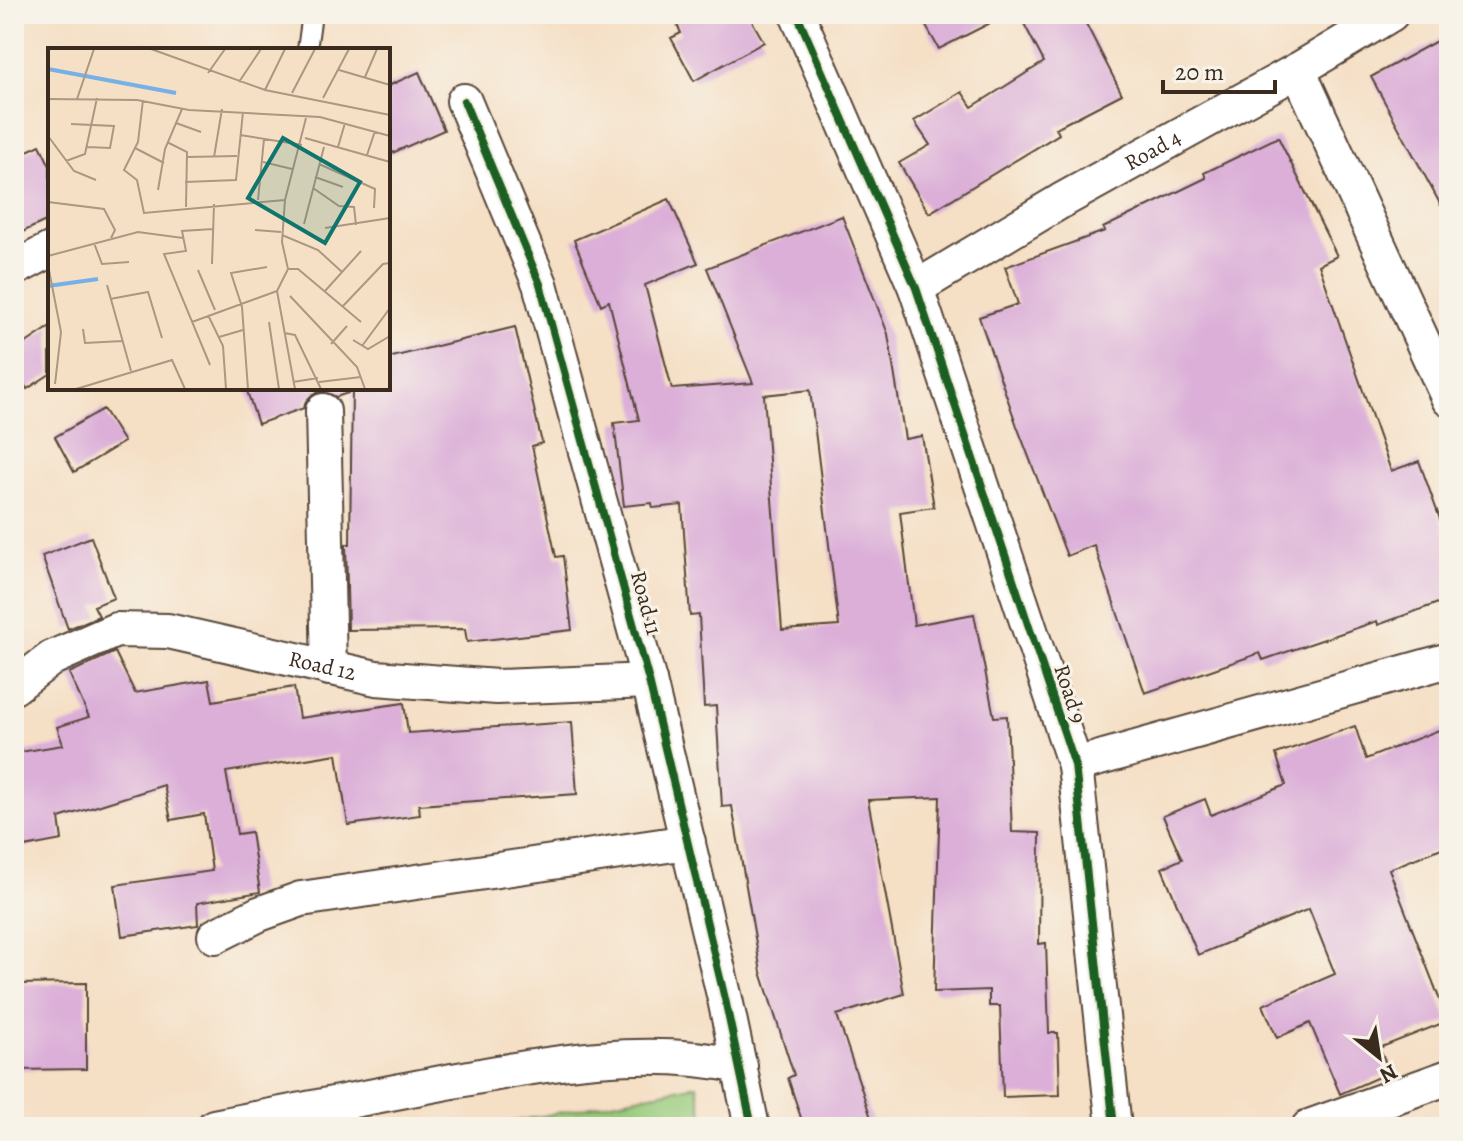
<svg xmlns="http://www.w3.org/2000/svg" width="1463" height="1141" font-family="Alegreya,serif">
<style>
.green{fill:#97ca7a;stroke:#697a4c;stroke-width:2}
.building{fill:#dbafd8;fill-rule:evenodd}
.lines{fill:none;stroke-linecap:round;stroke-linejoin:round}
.lane-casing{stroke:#574537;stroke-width:22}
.street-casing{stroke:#574537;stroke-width:38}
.lane{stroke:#fff;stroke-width:18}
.street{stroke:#fff;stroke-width:34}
.cycleway-casing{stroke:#f7f3e8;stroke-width:13}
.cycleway{stroke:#1b5e20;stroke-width:8}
.labels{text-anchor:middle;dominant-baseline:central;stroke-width:6;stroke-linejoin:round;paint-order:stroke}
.street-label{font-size:22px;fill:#3b2a1e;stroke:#f7f3e8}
.inset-river{fill:none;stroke:#75b0e6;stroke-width:4}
.inset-road{fill:none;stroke:#ab9782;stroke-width:2}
.view{fill:#0f766e;fill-opacity:0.15;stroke:#0f766e;stroke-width:4}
.inset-edge{fill:none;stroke:#3b2a1e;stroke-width:4}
</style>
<rect width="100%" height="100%" fill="#f7f3e8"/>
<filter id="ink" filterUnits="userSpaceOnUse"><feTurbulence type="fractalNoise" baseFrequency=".0125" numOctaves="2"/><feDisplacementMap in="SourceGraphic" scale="16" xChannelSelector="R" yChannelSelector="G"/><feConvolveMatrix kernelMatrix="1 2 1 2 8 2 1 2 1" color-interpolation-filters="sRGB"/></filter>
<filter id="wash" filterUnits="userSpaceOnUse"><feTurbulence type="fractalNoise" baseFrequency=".006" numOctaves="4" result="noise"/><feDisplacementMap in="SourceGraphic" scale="32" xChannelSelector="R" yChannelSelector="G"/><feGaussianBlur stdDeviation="1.8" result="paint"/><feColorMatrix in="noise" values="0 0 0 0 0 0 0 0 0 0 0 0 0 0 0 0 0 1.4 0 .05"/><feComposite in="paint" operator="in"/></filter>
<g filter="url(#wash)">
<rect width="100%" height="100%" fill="#f5dfc5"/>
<path class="green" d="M697 1085 705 1127H488Z"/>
<g id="blocks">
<path class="building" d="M672 14H748L764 42 694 81 671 38 681 33Z
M919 14H1008L939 49Z
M1019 14H1081L1122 94 1056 128 1059 134 929 213 899 163 930 145 914 121 962 92 972 107 1044 62Z
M1449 34V220L1371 77Z
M419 72 444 130 388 155V86Z
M1278 137 1337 256 1319 265 1391 471 1419 461 1449 544V599L1378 625 1377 621 1263 660 1260 653 1145 693 1094 545 1067 556 1017 426 979 317 1018 304 1005 267 1105 231 1103 228 1206 178 1204 173Z
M40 145 50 166V219L14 236V157Z
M669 199 698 263 645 285 672 389 753 383 707 268 842 216 888 334 905 439 922 436 934 507 900 512 914 625 974 614 994 717 1007 716 1012 832 1040 833 1039 944 1046 943 1049 1033H1058L1060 1095 1003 1097 1000 1006H989V990L934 992 940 797 868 800 904 994 837 1015 874 1127H804L788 1078 794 1075 761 972 732 806 722 807 716 706 704 707 699 615 690 616 682 505 653 508 652 503 624 506 614 423 639 420 609 301 601 305 574 240ZM810 390 839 626 782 630 764 395Z
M50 327V374L27 389 14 368V351Z
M515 327 542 443 532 446 556 557 563 556 572 630 467 642 465 629 348 630 346 544H350L352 388H388V358Z
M246 388H347L348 393 336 397 323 391 313 394 306 401 304 408 258 424Z
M103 409 124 442 74 472 55 437Z
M91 537 114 598 94 606 99 616 68 629 42 556Z
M115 652 135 693 209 680 213 701 294 687 299 718 404 703 408 733 572 722 577 794 419 805 420 815 348 825 337 754 226 772 237 834 251 832 260 892 197 903 198 925 122 936 115 885 212 871 204 814 171 820 164 785 59 818 62 840 14 849V753L63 745 57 727 89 717 69 673Z
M1355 726 1366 759 1449 726V845L1389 869 1448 1021 1379 1048 1390 1072 1340 1094 1310 1023 1277 1038 1263 1005 1335 974 1309 909 1198 955 1162 868 1182 859 1163 816 1205 799 1211 815 1286 785 1276 754Z
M86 983V1069L14 1070V984Z"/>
</g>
</g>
<g filter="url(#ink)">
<use href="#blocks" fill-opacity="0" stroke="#574537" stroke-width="2"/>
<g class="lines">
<g class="lane-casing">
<path id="lane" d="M307 50 312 14"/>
</g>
<g class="street-casing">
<g id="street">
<path d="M797 14 916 288 1075 765 1114 1127"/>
<path d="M1298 70 1449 399"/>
<path d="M464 101 540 284 649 681 725 999 752 1127"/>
<path d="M14 269 50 250"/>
<path id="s1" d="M916 288 1061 201 1298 70 1391 14"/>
<path d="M323 411 329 668"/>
<path id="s2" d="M14 687 52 658 116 630 168 631 376 678 497 687 649 681"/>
<path d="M1075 765 1449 660"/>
<path d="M215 936 259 914 301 899 688 842"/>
<path d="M214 1127C290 1112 366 1097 442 1083 540 1065 642 1044 740 1066"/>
<path d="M1309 1127 1449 1077"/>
</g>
</g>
<use href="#lane" class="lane"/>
<use href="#street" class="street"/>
<g class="cycleway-casing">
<path id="cycleway" d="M797 14 916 288 1075 765 1114 1127
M464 101 540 284 649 681 725 999 752 1127"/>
</g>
<use href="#cycleway" class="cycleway"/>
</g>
</g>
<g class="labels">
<g class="street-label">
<text stroke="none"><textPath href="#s1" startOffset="274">Road 4</textPath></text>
<text transform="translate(646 603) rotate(75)">Road 11</text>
<text stroke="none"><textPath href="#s2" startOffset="328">Road 12</textPath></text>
<text transform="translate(1070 694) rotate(72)">Road 9</text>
</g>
</g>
<g transform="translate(48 48)">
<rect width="342" height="342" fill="#f5dfc5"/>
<path class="inset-river" d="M0 21 128 45M0 238 50 231"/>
<path class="inset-road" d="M103 1 217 42 342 67M291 22 342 37M160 25 177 1M317 29 329 1M191 34 213 1M217 42 237 1M244 45 267 1M275 50 301 1M0 51 89 52 141 62 272 69 342 88M29 51 46 1M95 52 90 94 76 122 89 132 96 165 237 152M128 75 153 84M23 76 66 78 62 100 39 99M192 87 254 97M0 88 26 123 48 132M257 90 342 114M119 94 139 104 138 159M290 99 297 75M87 100 116 115M319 107 327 83M139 109 189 108M166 109 174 61M18 113 37 106 49 50M215 114 244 121M271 116 327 141 326 160M267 129 295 139M137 134 188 132 195 64M265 140 291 158 306 159 308 177M110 142 117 101 134 61M210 152 216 91M0 154 56 161 67 182 63 190M256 176 276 99M277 180 342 170M207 182 233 184M234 187 270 202 294 224M46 195 54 216 81 214M0 208 90 184 135 190M164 216 166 156M0 217 13 284 7 336M240 221 234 194 237 152 258 70M240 221H250L313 274M150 222 167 262M59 237 83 323M229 243 247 341M229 243 240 221M277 243 313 203M242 248 309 319 317 341M62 251 100 244 114 290M295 258 335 216 342 215M160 267 175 298 178 341M144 274 229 243M221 274 231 341M35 281 37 295 75 293M236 285 247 287 273 341M171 289 195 282M305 292 320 301 342 288M283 296 299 278M314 298 342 260M162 317 116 206 138 203 134 183 165 181M245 334 270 330M271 334 313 329M28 341 124 312 137 341M200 341 194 259 183 225 219 219"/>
<path class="view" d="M235 90 312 134 277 195 200 150Z"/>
<rect width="342" height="342" class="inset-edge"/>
</g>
<rect width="1463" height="1141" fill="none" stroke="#f7f3e8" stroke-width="48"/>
<g transform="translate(1379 1057) rotate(150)" stroke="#f7f3e8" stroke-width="6" paint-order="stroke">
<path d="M0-6L14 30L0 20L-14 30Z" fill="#3b2a1e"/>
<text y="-12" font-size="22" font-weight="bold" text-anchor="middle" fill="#3b2a1e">N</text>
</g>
<path d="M1163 80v12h112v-12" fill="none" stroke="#3b2a1e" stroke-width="4"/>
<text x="1175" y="80" font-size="24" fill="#3b2a1e" stroke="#f7f3e8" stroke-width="6" paint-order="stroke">20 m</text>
</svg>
